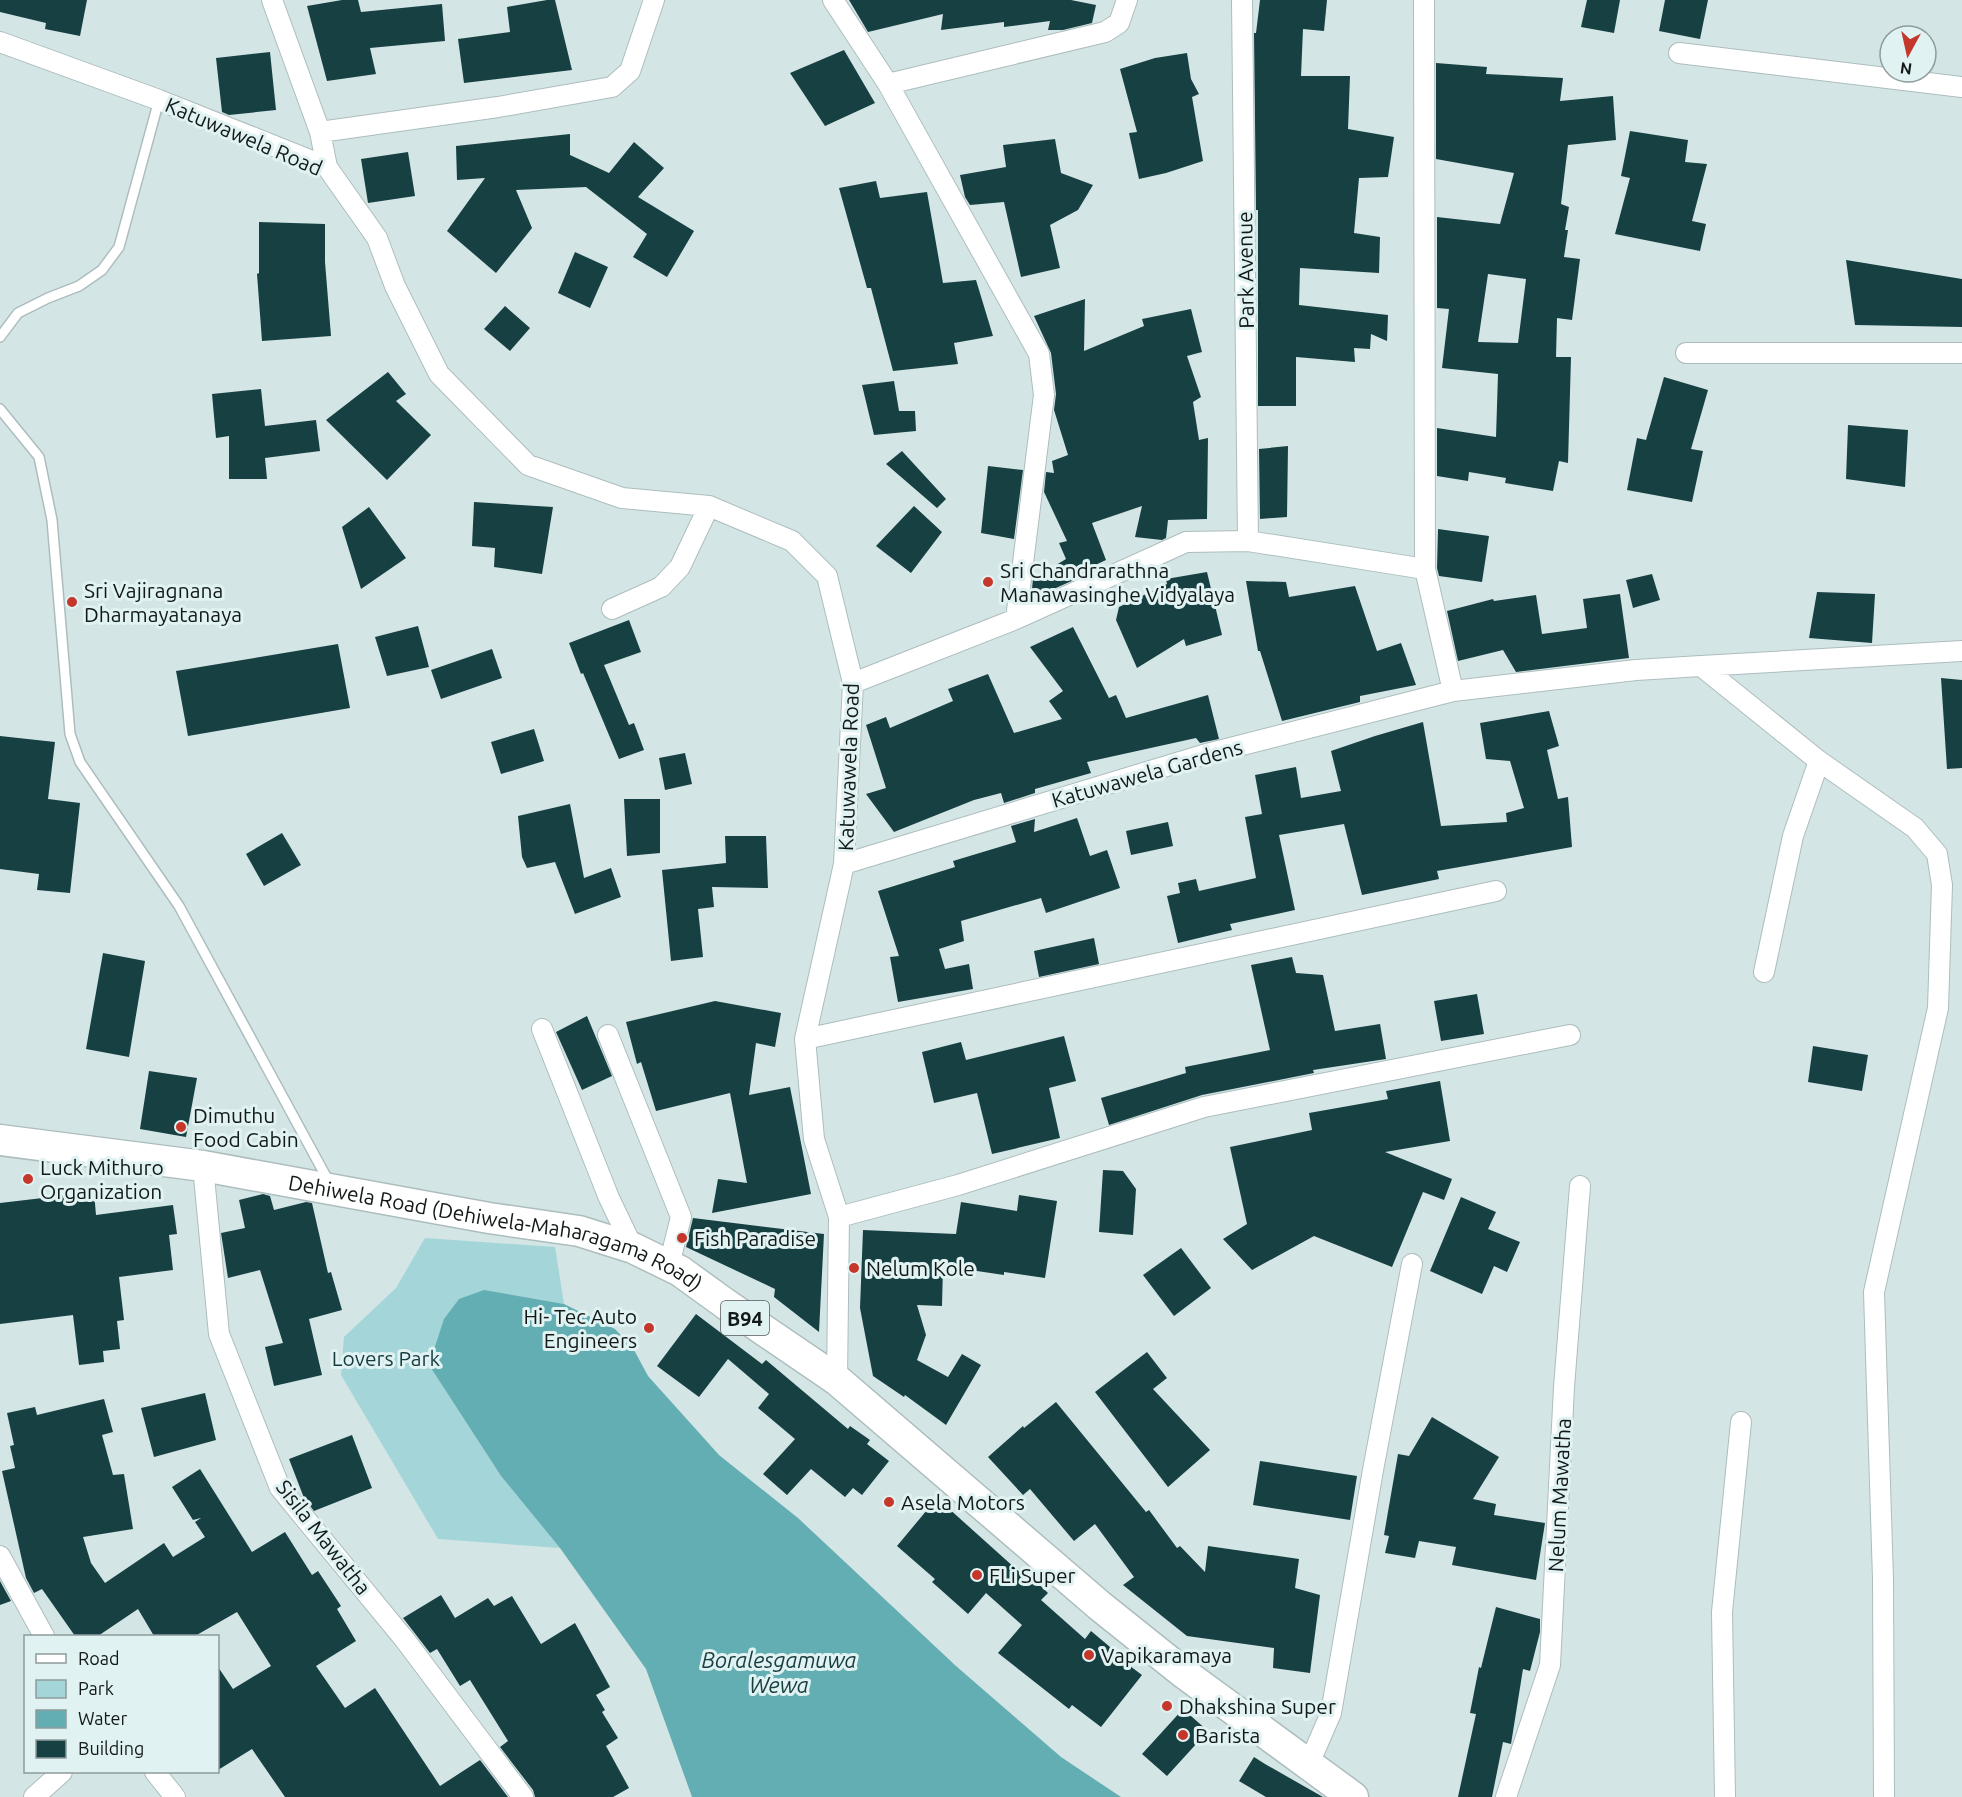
<svg xmlns="http://www.w3.org/2000/svg" width="1962" height="1797" font-family="Ubuntu,sans-serif">
<style>
.green{fill:#a4d5d8}
.water{fill:#63aeb3}
.building{fill:#174043;fill-rule:evenodd}
.lines{fill:none;stroke-linecap:round;stroke-linejoin:round}
.lane-casing{stroke:#adbdbe;stroke-width:12}
.street-casing{stroke:#adbdbe;stroke-width:22}
.primary-casing{stroke:#adbdbe;stroke-width:33}
.lane{stroke:#fff;stroke-width:9}
.street{stroke:#fff;stroke-width:20}
.primary{stroke:#fff;stroke-width:30}
.poi-dot{fill:#c4372a;stroke:#e1f2f3;stroke-width:2}
.labels{text-anchor:middle;dominant-baseline:central;stroke-width:6;stroke-linejoin:round;paint-order:stroke}
.shield{fill:#e1f2f3;stroke:#515a5a;stroke-width:1.5}
.shield-label{font-size:20px;font-weight:bold;fill:#131919}
.street-label{font-size:21px;fill:#131919;stroke:#e1f2f3}
.poi-label{font-size:21px;fill:#131919;stroke:#e1f2f3;text-anchor:start}
.park-label{font-size:21px;fill:#173c3e;stroke:#e1f2f3}
.water-label{font-size:22px;font-style:italic;fill:#193e40;stroke:#e1f2f3}
</style>
<rect width="100%" height="100%" fill="#d4e5e6"/>
<path class="green" d="M425 1238 555 1247 564 1304 484 1291 429 1365 501 1476 560 1548 438 1539 341 1375 344 1337 396 1288Z"/>
<path class="water" d="M484 1290 564 1304 615 1329 633 1348 648 1376 719 1455 798 1518 956 1666 1061 1757 1121 1797H692L646 1669 560 1548 501 1476 429 1365 444 1319 459 1299Z"/>
<path class="building" d="M0 0H87L80 36 45 29 46 23 0 12Z
M342 0H358L361 12 442 4 445 41 370 48 376 74 327 81 307 6Z
M547 0H555L572 70 464 83 458 39 510 32 507 7Z
M849 0H1071L1096 5 1092 23 1063 30H1048L1050 21 1004 27V22L941 30 943 14 868 32Z
M1260 0H1327L1324 31 1303 29 1301 76H1350L1348 129 1394 137 1388 177 1359 178 1354 233 1380 237 1379 273 1300 268 1299 305 1388 315 1387 341 1371 334 1370 349 1354 348 1355 362 1296 357V406H1258V210H1256L1254 33H1256Z
M1587 0H1620L1614 33 1581 27Z
M1665 0H1708L1700 39 1659 31Z
M844 50 875 103 825 126 790 73Z
M270 52 276 110 229 115 222 112 216 58Z
M1187 53 1191 79 1199 94 1192 97 1203 161 1166 173 1139 179 1129 133 1137 132 1120 69 1155 58Z
M1436 63 1487 67 1486 74 1563 78 1560 101 1613 96 1616 140 1568 145 1561 204 1569 207 1565 230H1568L1564 257 1580 259 1572 320 1557 318 1556 357H1571L1568 463 1559 461 1553 491 1505 483 1506 478 1469 472 1468 481 1437 476V428L1496 437 1498 374 1442 368 1449 309 1437 308V217L1500 224 1514 173 1436 159ZM1488 274 1526 279 1518 343 1478 342Z
M1630 131 1688 140 1685 162 1707 164 1692 221 1706 224 1700 251 1615 234 1630 178 1621 176Z
M570 134V155L609 173 634 142 664 168 638 197 694 231 667 277 633 257 647 234 586 187 516 190 532 228 496 273 447 231 485 178 457 180 456 146Z
M1055 139 1061 173 1093 185 1078 210 1050 225 1060 268 1021 277 1004 202 970 205 965 197 960 175 1006 167 1003 145Z
M408 152 415 196 368 203 361 159Z
M876 181 880 198 927 192 943 283 976 280 993 336 954 343 958 364 893 371 871 288H867L839 188Z
M259 222 325 224V262L331 336 262 341 257 274 259 273Z
M575 252 608 267 590 308 558 293Z
M1846 260 1962 279V327L1855 325Z
M1085 299 1084 351 1144 326 1142 319 1191 309 1202 352 1187 356 1201 397 1193 402 1199 440 1208 438 1207 519 1168 520 1166 538 1162 540 1135 537 1142 506 1092 523 1106 560 1091 567 1092 572 1031 599 1033 579 1066 559 1059 543 1067 541 1044 492 1046 472 1054 473 1052 461 1068 455 1054 410 1056 394 1051 353 1034 316Z
M505 306 530 328 510 351 484 329Z
M388 372 406 394 396 401 431 435 387 480 326 420Z
M1664 377 1708 390 1691 449 1703 451 1692 502 1627 490 1637 438 1646 440Z
M894 381 899 411H915L916 431 874 435 862 385Z
M261 389 265 426 316 420 320 451 265 458 267 479H229V436L216 438 212 394Z
M1848 425 1908 430 1905 487 1846 479Z
M1288 446 1287 517 1260 519 1259 449Z
M902 451 946 499 937 508 886 464Z
M988 466 1023 470 1014 539 981 533Z
M474 502 553 507 542 574 494 567 495 548 472 546Z
M914 506 942 532 911 573 876 546Z
M369 507 406 558 361 589 342 527Z
M1438 529 1489 536 1482 582 1439 576 1437 568Z
M1207 572 1222 635 1186 646 1184 639 1137 668 1116 620 1119 607 1167 584 1166 579Z
M1652 574 1660 600 1633 608 1626 580Z
M1246 581 1286 582 1289 597 1355 586 1377 651 1401 643 1416 685 1360 696V702L1282 721 1260 651H1258Z
M1817 592 1875 594 1872 643 1809 638Z
M1620 594 1629 658 1516 672 1503 650 1458 661 1447 611 1493 599 1494 601 1536 595 1542 634 1587 628 1583 599Z
M629 620 641 652 604 665 629 725 634 723 644 750 619 759 583 673 581 674 569 643Z
M418 626 429 667 387 676 375 637Z
M1073 627 1109 698 1116 695 1126 718 1208 695 1219 739 1200 743 1196 738 1087 762 1091 773 1035 789V793L1004 803 1001 793 974 800 894 832 866 794 886 788 866 725 886 717 890 728 953 701 948 689 988 674 1014 733 1062 719 1049 701 1063 691 1030 647Z
M338 644 350 708 188 736 176 671Z
M492 649 502 678 441 699 431 670Z
M1941 678 1962 680V768L1947 769Z
M1549 711 1559 746 1547 750 1558 799 1568 797 1572 847 1437 871 1439 879 1362 895 1344 824 1279 835 1295 910 1230 924 1232 930 1178 943 1167 896 1180 893 1178 883 1196 879 1199 891 1256 878 1245 817 1262 814 1255 775 1296 767 1301 798 1341 791 1331 751 1375 736 1423 722 1441 826 1507 822 1506 813 1524 808 1510 761 1486 759 1480 723Z
M534 729 544 761 501 774 491 742Z
M0 736 55 742 48 799 80 803 70 893 37 890 39 874 0 869Z
M685 753 692 784 665 790 659 758Z
M624 799H660V853L627 856Z
M570 804 584 878 611 868 621 897 575 914 555 862 527 868 522 857 518 816Z
M1077 818 1090 856 1107 850 1120 888 1046 913 1041 898 961 921 964 941 939 949 945 969 969 964 973 989 898 1002 890 957 899 956 878 891 955 867 953 861 1016 842 1011 826 1035 819 1034 832Z
M1168 822 1173 846 1131 855 1126 831Z
M282 833 301 865 264 886 246 854Z
M725 836H766L768 888 712 887 714 907 698 909 703 957 671 961 662 870 726 863Z
M1094 938 1099 964 1039 977 1034 951Z
M103 953 145 961 129 1057 86 1049Z
M1292 957 1296 973 1323 975 1335 1031 1380 1024 1386 1059 1313 1070 1314 1073 1202 1095 1109 1125 1101 1098 1186 1073 1185 1067 1270 1050 1251 965Z
M1477 994 1484 1034 1441 1041 1434 1001Z
M715 1001 781 1013 775 1047 756 1043 749 1095 790 1087 811 1194 712 1213 718 1179 747 1183 730 1093 656 1111 641 1062 637 1064 626 1022Z
M587 1016 612 1076 582 1090 556 1032Z
M1064 1036 1076 1081 1049 1088 1060 1138 992 1154 977 1093 934 1103 922 1052 961 1042 966 1060Z
M1813 1046 1868 1055 1862 1091 1808 1082Z
M149 1071 197 1078 186 1137 140 1129Z
M1440 1081 1450 1141 1385 1152 1452 1179 1444 1200 1423 1192 1392 1267 1314 1236 1252 1270 1223 1239 1247 1224 1230 1147 1312 1130 1309 1113 1388 1099 1386 1091Z
M1103 1170 1123 1171 1136 1189 1133 1235 1099 1232Z
M94 1192 96 1215 173 1205 177 1234 169 1235 173 1270 119 1277 124 1320 117 1321 120 1349 103 1351 104 1362 79 1365 73 1315 0 1324V1203Z
M263 1194 270 1196 274 1210 306 1202 312 1203 328 1273 331 1272 342 1310 309 1319 322 1375 274 1386 265 1347 283 1343 260 1270 228 1278 221 1233 245 1228 239 1200Z
M1019 1195 1057 1201 1045 1278 1004 1272V1275L943 1266 942 1306 917 1305 926 1335 917 1360 948 1377 962 1354 981 1365 946 1425 905 1395 904 1397 873 1376 860 1308 863 1230 956 1234 961 1202 1017 1211Z
M1461 1197 1496 1212 1488 1229 1520 1242 1507 1272 1494 1266 1482 1294 1430 1271Z
M693 1218 824 1234 819 1332 774 1297 775 1289 686 1247Z
M1181 1248 1211 1288 1174 1316 1143 1275Z
M696 1314 762 1364 766 1360 848 1429 850 1426 870 1440 867 1444 889 1461 862 1495 853 1488 845 1497 811 1469 787 1495 763 1474 795 1439 758 1408 769 1394 728 1359 699 1397 657 1366Z
M1147 1352 1167 1378 1153 1389 1210 1450 1168 1487 1095 1392Z
M205 1393 216 1440 154 1457 141 1408Z
M104 1399 113 1432 102 1435 113 1475 124 1474 133 1529 83 1537 91 1563 105 1583 164 1543 173 1557 205 1537 195 1522 201 1518 193 1520 172 1487 200 1469 252 1552 285 1532 312 1575 318 1571 341 1606 337 1609 356 1641 316 1666 345 1708 375 1688 440 1786 480 1760 508 1797H285L252 1749 218 1770V1667L233 1689 271 1666 237 1612 195 1636H154L138 1609 98 1636H75L42 1589 34 1593 26 1578 2 1471 15 1468 10 1446 14 1445 7 1413 35 1407 37 1415Z
M1056 1402 1146 1512 1149 1510 1177 1548 1180 1546 1205 1572 1208 1546 1299 1559 1295 1588 1320 1595 1310 1673 1273 1668 1274 1648 1187 1636 1123 1585 1134 1577 1095 1524 1074 1541 1030 1489 1023 1495 988 1457 1023 1426 1024 1428Z
M1432 1417 1499 1457 1473 1499 1496 1504 1494 1515 1545 1523 1536 1580 1452 1565 1456 1547 1419 1541 1415 1558 1385 1553 1389 1536 1384 1535 1398 1454 1409 1456Z
M352 1435 372 1488 314 1511 304 1498 289 1459Z
M1260 1461 1357 1476 1350 1520 1253 1505Z
M937 1498 1025 1577 1028 1574 1048 1593 1041 1600 1085 1639 1091 1631 1116 1652 1114 1654 1142 1675 1101 1727 1072 1705 1069 1709 998 1653 1022 1625 986 1593 968 1614 932 1582 935 1579 897 1546Z
M0 1581 11 1601 0 1605Z
M441 1595 455 1618 488 1598 494 1606 512 1596 541 1644 575 1623 610 1687 596 1695 605 1710 602 1712 618 1738 606 1746 629 1788 613 1797H535L533 1790 500 1747 508 1741 470 1680 460 1686 437 1649 430 1653 403 1618Z
M1496 1607 1540 1619V1632L1530 1671 1523 1669 1511 1744 1503 1742 1492 1797H1458L1476 1714 1470 1713 1479 1667 1481 1668Z
M1183 1709 1208 1731 1167 1776 1142 1754Z
M1254 1757 1265 1764 1323 1797H1266L1239 1781Z"/>
<g class="lines">
<g class="lane-casing">
<path id="lane" d="M0 337 18 313 48 298 79 286 102 270 119 247 159 100
M0 409 39 457 52 520 70 734 80 762 179 906 329 1182"/>
</g>
<g class="street-casing">
<path id="street" d="M272 0 320 132 327 167
M833 0 888 84 1039 354 1044 395 1016 619
M1242 0 1248 541
M1424 0 1425 569
M0 42 159 100 327 167 377 238 395 286 439 374 528 465 622 498 709 506 792 541 827 576 853 683 844 864 805 1039 814 1139 839 1217 837 1380
M1679 53 1962 87
M888 84 1105 32 1119 23 1127 0
M320 132 498 107 612 87 630 71 654 0
M1686 353H1962
M612 609 661 587 680 567 709 506
M1701 666 1962 651
M853 683 1016 619 1186 542 1248 541 1425 569 1453 691 1636 670 1701 666 1819 761 1915 828 1937 854 1942 885 1938 1008 1874 1292 1883 1579 1884 1797
M844 864 1203 755 1453 691
M1764 972 1793 836 1819 761
M542 1029 609 1198 633 1248
M608 1035 681 1217 669 1265
M805 1039 1496 891
M203 1166 219 1334 280 1488 405 1640 523 1797
M839 1217 958 1185 1204 1107 1570 1035
M0 1556 44 1636
M1308 1766 1331 1713 1373 1470 1412 1264
M155 1772 175 1797
M34 1797 62 1772
M1506 1797 1550 1665 1564 1387 1580 1186
M1725 1797 1722 1612 1741 1422"/>
</g>
<g class="primary-casing">
<g id="primary">
<path id="s1" d="M0 1140 203 1166 489 1218 579 1231 633 1248 680 1271 727 1305 837 1380 1100 1606 1185 1674 1353 1797"/>
</g>
</g>
<use href="#lane" class="lane"/>
<use href="#street" class="street"/>
<use href="#primary" class="primary"/>
</g>
<g class="poi-dot">
<circle cx="988" cy="582" r="6"/>
<circle cx="72" cy="602" r="6"/>
<circle cx="181" cy="1127" r="6"/>
<circle cx="28" cy="1179" r="6"/>
<circle cx="682" cy="1238" r="6"/>
<circle cx="854" cy="1268" r="6"/>
<circle cx="649" cy="1328" r="6"/>
<circle cx="889" cy="1502" r="6"/>
<circle cx="977" cy="1575" r="6"/>
<circle cx="1089" cy="1655" r="6"/>
<circle cx="1167" cy="1706" r="6"/>
<circle cx="1183" cy="1735" r="6"/>
</g>
<g class="labels">
<rect class="shield" x="721" y="1301" width="48" height="34" rx="4.5"/>
<g class="shield-label">
<text x="745" y="1318">B94</text>
</g>
<g class="street-label">
<text transform="translate(244 136) rotate(23)">Katuwawela Road</text>
<text transform="translate(1245 270) rotate(-91)">Park Avenue</text>
<text transform="translate(848 767) rotate(-88)">Katuwawela Road</text>
<text transform="translate(1147 773) rotate(-16)">Katuwawela Gardens</text>
<text stroke="none"><textPath href="#s1" startOffset="506">Dehiwela Road (Dehiwela-Maharagama Road)</textPath></text>
<text transform="translate(1559 1495) rotate(-87)">Nelum Mawatha</text>
<text transform="translate(324 1537) rotate(52)">Sisila Mawatha</text>
</g>
<g class="poi-label">
<text x="1000" y="570">Sri Chandrarathna<tspan x="1000" dy="24">Manawasinghe Vidyalaya</tspan></text>
<text x="84" y="590">Sri Vajiragnana<tspan x="84" dy="24">Dharmayatanaya</tspan></text>
<text x="193" y="1115">Dimuthu<tspan x="193" dy="24">Food Cabin</tspan></text>
<text x="40" y="1167">Luck Mithuro<tspan x="40" dy="24">Organization</tspan></text>
<text x="694" y="1238">Fish Paradise</text>
<text x="866" y="1268">Nelum Kole</text>
<text x="637" y="1316" text-anchor="end">Hi- Tec Auto<tspan x="637" dy="24">Engineers</tspan></text>
<text x="901" y="1502">Asela Motors</text>
<text x="989" y="1575">FLi Super</text>
<text x="1101" y="1655">Vapikaramaya</text>
<text x="1179" y="1706">Dhakshina Super</text>
<text x="1195" y="1735">Barista</text>
</g>
<g class="park-label">
<text x="386" y="1358">Lovers Park</text>
</g>
<g class="water-label">
<text x="779" y="1659">Boralesgamuwa<tspan x="779" dy="25">Wewa</tspan></text>
</g>
</g>
<rect x="24" y="1635" width="195" height="138" fill="#e1f2f3" stroke="#8f9b9c" stroke-width="1.5"/>
<rect x="36" y="1654" width="30" height="9" fill="#ffffff" stroke="#8f9b9c" stroke-width="1.5"/>
<text x="78" y="1665" font-size="18" fill="#131919">Road</text>
<rect x="36" y="1680" width="30" height="18" fill="#a4d5d8" stroke="#8f9b9c" stroke-width="1.5"/>
<text x="78" y="1695" font-size="18" fill="#131919">Park</text>
<rect x="36" y="1710" width="30" height="18" fill="#63aeb3" stroke="#8f9b9c" stroke-width="1.5"/>
<text x="78" y="1725" font-size="18" fill="#131919">Water</text>
<rect x="36" y="1740" width="30" height="18" fill="#174043" stroke="#8f9b9c" stroke-width="1.5"/>
<text x="78" y="1755" font-size="18" fill="#131919">Building</text>
<g transform="translate(1908 54) rotate(188)"><circle r="28" fill="#e1f2f3" stroke="#8f9b9c" stroke-width="1.5"/>
<path d="M0-4.5L10 22L0 15L-10 22Z" fill="#c4372a"/>
<text y="-9" font-size="16" font-weight="bold" text-anchor="middle" fill="#131919">N</text>
</g>
</svg>
